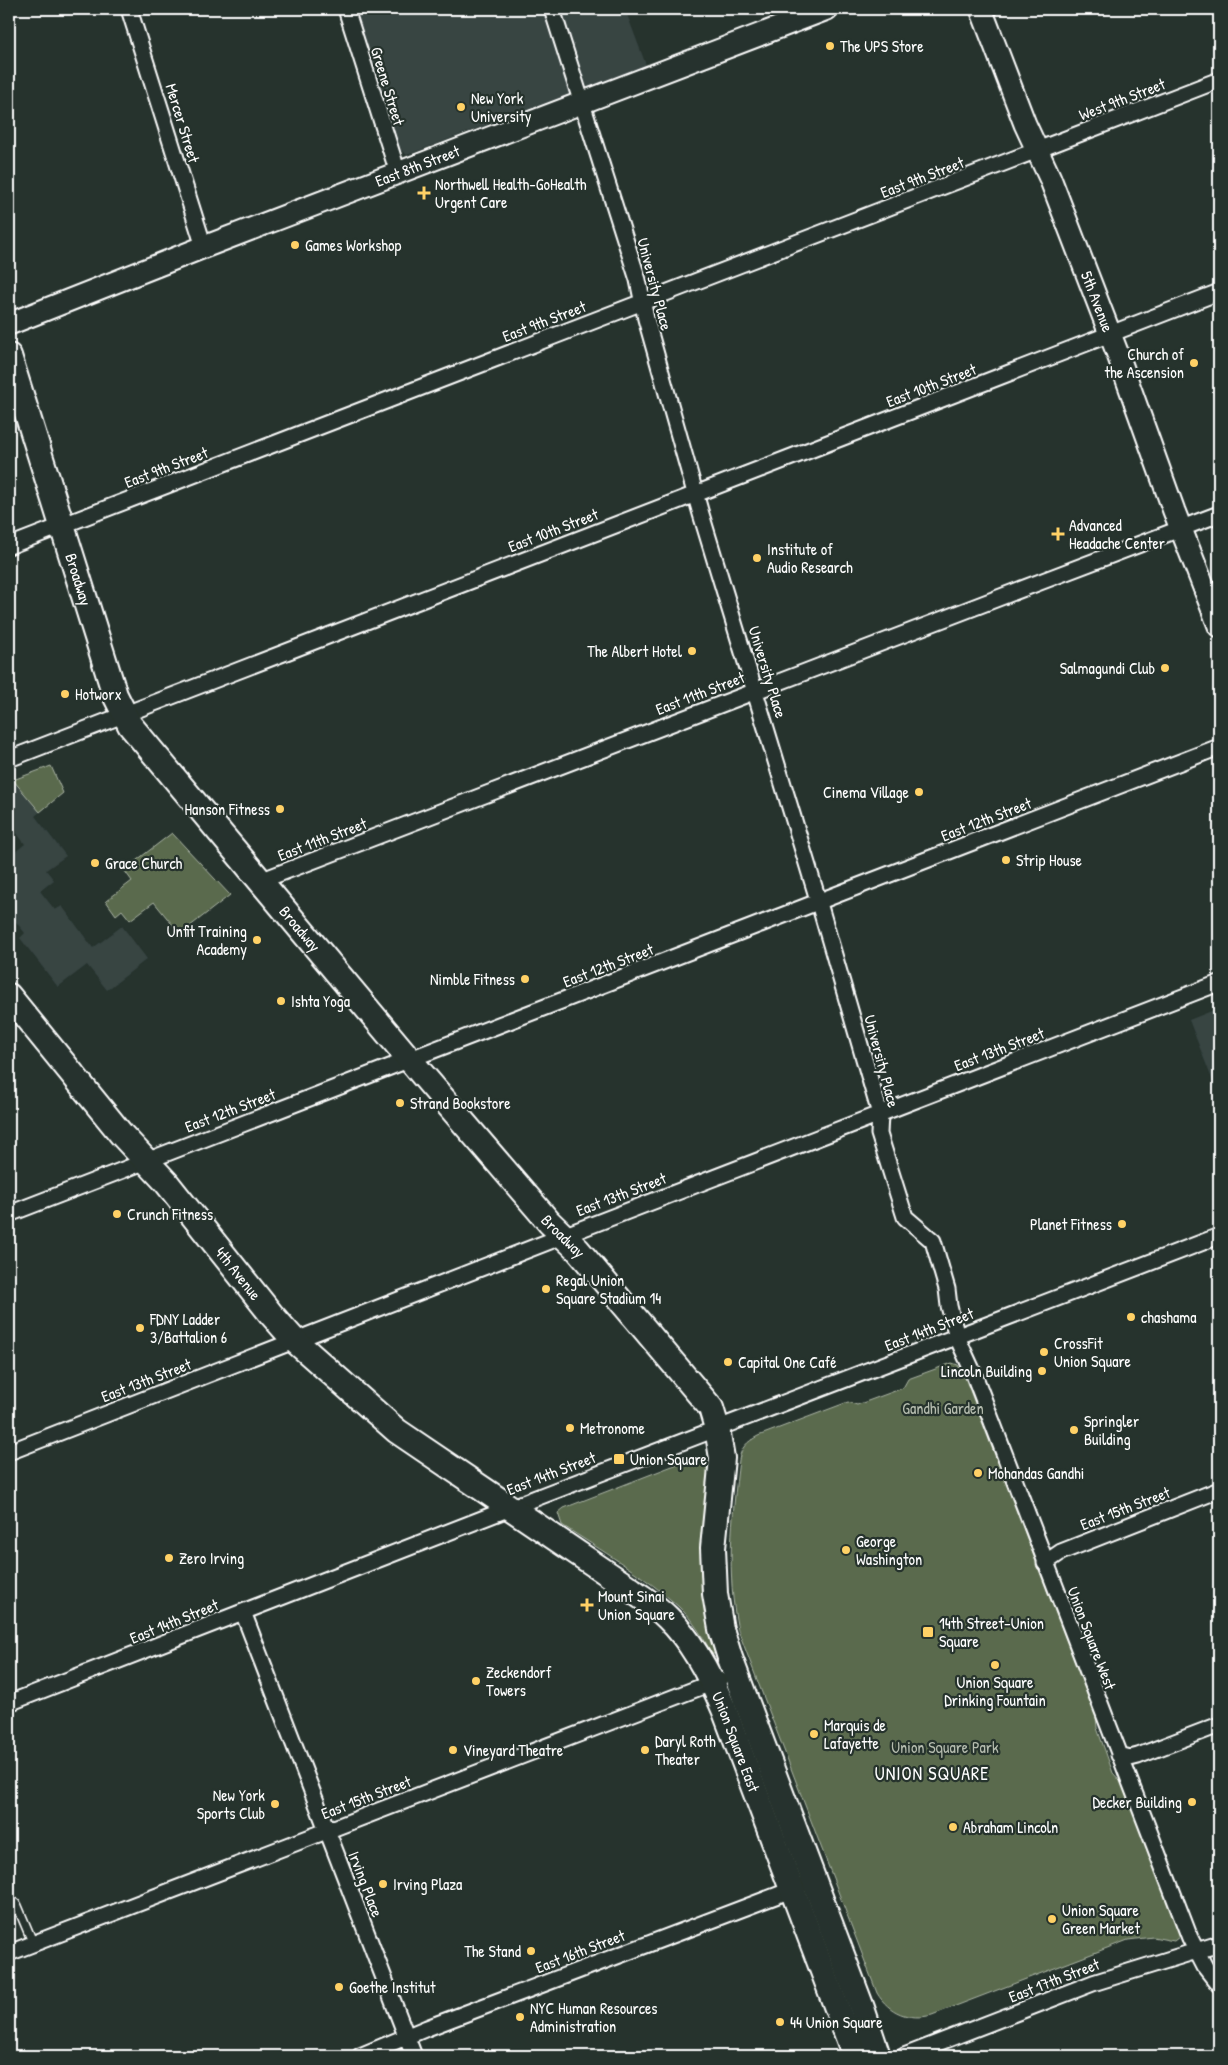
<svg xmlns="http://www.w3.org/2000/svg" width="1228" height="2065" font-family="'Patrick Hand',sans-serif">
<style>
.built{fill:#374443}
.green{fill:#5a6b4e;stroke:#acb5a6}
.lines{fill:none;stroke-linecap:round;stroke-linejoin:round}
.lane-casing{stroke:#fff;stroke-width:11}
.street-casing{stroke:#fff;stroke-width:19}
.secondary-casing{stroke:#fff;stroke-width:25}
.primary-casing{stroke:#fff;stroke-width:28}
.lane{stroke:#26332d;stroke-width:8}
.street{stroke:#26332d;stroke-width:15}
.secondary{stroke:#26332d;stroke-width:21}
.primary{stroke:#26332d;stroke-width:24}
.poi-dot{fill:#ffd166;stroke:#26332d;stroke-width:2}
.labels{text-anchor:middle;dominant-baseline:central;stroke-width:4.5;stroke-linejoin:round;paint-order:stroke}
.poi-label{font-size:16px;fill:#fff;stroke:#26332d;text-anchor:start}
.street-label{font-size:16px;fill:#fff;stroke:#26332d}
.park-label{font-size:16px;fill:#b5bcaf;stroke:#26332d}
.neighbourhood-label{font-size:18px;letter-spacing:1px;fill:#fff;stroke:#26332d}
</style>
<rect width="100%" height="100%" fill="#26332d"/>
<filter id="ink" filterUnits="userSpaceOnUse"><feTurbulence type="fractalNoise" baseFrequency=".02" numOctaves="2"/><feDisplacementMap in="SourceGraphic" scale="10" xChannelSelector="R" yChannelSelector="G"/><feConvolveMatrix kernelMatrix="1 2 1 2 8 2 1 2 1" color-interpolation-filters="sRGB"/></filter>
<g filter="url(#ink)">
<path class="built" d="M355 9H625L646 65 407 155 399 149Z
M51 766 63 793 35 816 66 856 46 870 54 880 40 891 55 910 62 906 93 948 122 926 147 959 107 990 87 965 58 987 20 938 25 933 16 922 9 927V857L25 844 9 823V782Z
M1219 1008V1097L1189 1020Z"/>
<path class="green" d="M51 766 63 793 40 812 13 780Z
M172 833 230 895 180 934 154 902 130 920 122 910 116 915 106 901 132 881 124 870Z
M952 1363 958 1365 964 1375 1096 1717 1097 1728 1113 1773 1123 1784 1180 1933 1179 1937 1174 1941 1153 1937 1128 1940 932 2015C909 2021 889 2013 877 1993L738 1630C726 1573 732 1518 739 1460 741 1447 747 1442 758 1436L848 1402 857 1405 903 1388 908 1379Z
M693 1458C702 1458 708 1467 709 1475L708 1620 715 1652 714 1654H712C703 1637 693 1620 679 1607 647 1577 599 1549 562 1525L558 1513 564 1508Z"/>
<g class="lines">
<g class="lane-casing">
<path id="lane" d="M9 1899 17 1905 33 1943"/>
</g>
<g class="street-casing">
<path id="street" d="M129 9 204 247
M346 9 398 173
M552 9 638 280 646 319 701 514 819 903 880 1114 879 1134 905 1217 933 1241 947 1289 949 1306 957 1337 973 1372 1190 1938 1205 1967 1219 1985
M9 546 1219 80
M9 759 1219 292
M260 881 1040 582 1219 514
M9 1214 1219 747
M9 1452 563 1236 1219 983
M1045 1563 1061 1552 1219 1490
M243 1612 414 2056
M9 1703 541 1496 1219 1236
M1119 1755 1130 1758 1138 1756 1219 1725
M9 1953 719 1680
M360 2056 427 2028 799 1887
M904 2056 1093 1983 1219 1944"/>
</g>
<g class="secondary-casing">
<g id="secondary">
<path id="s1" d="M981 9 1025 124 1050 178 1117 352 1174 511 1219 626"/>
<path id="s2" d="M9 324 204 247 827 9"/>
</g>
</g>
<g class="primary-casing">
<g id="primary">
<path id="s3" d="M9 356 115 695 130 725 421 1073 549 1222 578 1250 711 1408 717 1428 722 1458 713 1548 715 1594 721 1629 730 1658 862 2008 878 2056"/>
<path id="s4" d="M9 996 122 1135 166 1182 271 1314 295 1341 397 1431 632 1590C644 1599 657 1607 668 1618 693 1642 711 1678 724 1709L855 2056"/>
</g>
</g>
<use href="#lane" class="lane"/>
<use href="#street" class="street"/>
<use href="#secondary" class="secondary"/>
<use href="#primary" class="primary"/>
</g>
</g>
<g class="poi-dot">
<circle cx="830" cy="46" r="5"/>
<circle cx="461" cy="107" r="5"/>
<path d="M421.5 185.5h5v5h5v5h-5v5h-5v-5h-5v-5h5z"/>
<circle cx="295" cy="245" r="5"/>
<circle cx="1194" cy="363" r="5"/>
<path d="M1055.5 526.5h5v5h5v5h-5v5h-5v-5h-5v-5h5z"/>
<circle cx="757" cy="558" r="5"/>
<circle cx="692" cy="651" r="5"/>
<circle cx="1165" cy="668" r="5"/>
<circle cx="65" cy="694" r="5"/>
<circle cx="919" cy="792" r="5"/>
<circle cx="280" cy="809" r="5"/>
<circle cx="1006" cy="860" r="5"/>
<circle cx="95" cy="863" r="5"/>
<circle cx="257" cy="940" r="5"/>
<circle cx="525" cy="979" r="5"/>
<circle cx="281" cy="1001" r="5"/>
<circle cx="400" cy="1103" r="5"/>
<circle cx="117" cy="1214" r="5"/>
<circle cx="1122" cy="1224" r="5"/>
<circle cx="546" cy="1289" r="5"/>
<circle cx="1131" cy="1317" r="5"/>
<circle cx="140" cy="1328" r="5"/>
<circle cx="1044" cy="1352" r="5"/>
<circle cx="728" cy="1362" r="5"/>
<circle cx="1042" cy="1371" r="5"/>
<circle cx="570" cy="1428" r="5"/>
<circle cx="1074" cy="1430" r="5"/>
<rect x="613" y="1453" width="12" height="12" rx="2.5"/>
<circle cx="978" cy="1473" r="5"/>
<circle cx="846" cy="1550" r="5"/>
<circle cx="169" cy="1558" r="5"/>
<path d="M584.5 1597.5h5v5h5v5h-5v5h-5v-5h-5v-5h5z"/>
<rect x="922" y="1626" width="12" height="12" rx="2.5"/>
<circle cx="995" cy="1665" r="5"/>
<circle cx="476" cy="1681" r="5"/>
<circle cx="814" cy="1734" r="5"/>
<circle cx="453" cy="1750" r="5"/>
<circle cx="645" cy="1750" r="5"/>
<circle cx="1192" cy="1802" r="5"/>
<circle cx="275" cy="1804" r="5"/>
<circle cx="953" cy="1827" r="5"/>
<circle cx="383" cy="1884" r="5"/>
<circle cx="1052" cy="1919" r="5"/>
<circle cx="531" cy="1951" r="5"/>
<circle cx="339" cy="1987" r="5"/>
<circle cx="520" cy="2017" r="5"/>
<circle cx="780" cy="2022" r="5"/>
</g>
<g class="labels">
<g class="poi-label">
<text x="840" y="46">The UPS Store</text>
<text x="471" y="98">New York<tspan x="471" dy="18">University</tspan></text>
<text x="435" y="184">Northwell Health-GoHealth<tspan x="435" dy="18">Urgent Care</tspan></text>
<text x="305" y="245">Games Workshop</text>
<text x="1184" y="354" text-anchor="end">Church of<tspan x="1184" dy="18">the Ascension</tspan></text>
<text x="1069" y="525">Advanced<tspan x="1069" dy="18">Headache Center</tspan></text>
<text x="767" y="549">Institute of<tspan x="767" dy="18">Audio Research</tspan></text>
<text x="682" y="651" text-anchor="end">The Albert Hotel</text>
<text x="1155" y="668" text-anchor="end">Salmagundi Club</text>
<text x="75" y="694">Hotworx</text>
<text x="909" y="792" text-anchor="end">Cinema Village</text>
<text x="270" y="809" text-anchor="end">Hanson Fitness</text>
<text x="1016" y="860">Strip House</text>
<text x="105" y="863">Grace Church</text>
<text x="247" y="931" text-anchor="end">Unfit Training<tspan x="247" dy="18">Academy</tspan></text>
<text x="515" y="979" text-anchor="end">Nimble Fitness</text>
<text x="291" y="1001">Ishta Yoga</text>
<text x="410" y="1103">Strand Bookstore</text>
<text x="127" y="1214">Crunch Fitness</text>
<text x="1112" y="1224" text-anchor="end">Planet Fitness</text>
<text x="556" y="1280">Regal Union<tspan x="556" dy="18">Square Stadium 14</tspan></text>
<text x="1141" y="1317">chashama</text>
<text x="150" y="1319">FDNY Ladder<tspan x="150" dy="18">3/Battalion 6</tspan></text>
<text x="1054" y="1343">CrossFit<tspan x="1054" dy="18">Union Square</tspan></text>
<text x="738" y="1362">Capital One Café</text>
<text x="1032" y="1371" text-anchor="end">Lincoln Building</text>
<text x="1084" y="1421">Springler<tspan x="1084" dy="18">Building</tspan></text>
<text x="580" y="1428">Metronome</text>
<text x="630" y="1459">Union Square</text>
<text x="988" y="1473">Mohandas Gandhi</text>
<text x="856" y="1541">George<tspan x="856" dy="18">Washington</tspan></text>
<text x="179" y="1558">Zero Irving</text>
<text x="598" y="1596">Mount Sinai<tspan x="598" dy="18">Union Square</tspan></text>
<text x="939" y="1623">14th Street–Union<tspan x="939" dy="18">Square</tspan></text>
<text x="486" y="1672">Zeckendorf<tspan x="486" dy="18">Towers</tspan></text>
<text x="995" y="1682" text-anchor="middle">Union Square<tspan x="995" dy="18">Drinking Fountain</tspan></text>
<text x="824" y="1725">Marquis de<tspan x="824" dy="18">Lafayette</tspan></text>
<text x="655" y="1741">Daryl Roth<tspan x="655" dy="18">Theater</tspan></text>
<text x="463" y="1750">Vineyard Theatre</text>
<text x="265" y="1795" text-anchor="end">New York<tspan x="265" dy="18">Sports Club</tspan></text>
<text x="1182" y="1802" text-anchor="end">Decker Building</text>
<text x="963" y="1827">Abraham Lincoln</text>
<text x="393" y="1884">Irving Plaza</text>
<text x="1062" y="1910">Union Square<tspan x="1062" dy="18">Green Market</tspan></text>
<text x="521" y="1951" text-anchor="end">The Stand</text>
<text x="349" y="1987">Goethe Institut</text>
<text x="530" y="2008">NYC Human Resources<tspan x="530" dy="18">Administration</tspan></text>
<text x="790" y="2022">44 Union Square</text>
</g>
<g class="street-label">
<text transform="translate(388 86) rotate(73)">Greene Street</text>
<text transform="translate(1122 99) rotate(-21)">West 9th Street</text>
<text transform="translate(183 123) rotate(73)">Mercer Street</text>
<text stroke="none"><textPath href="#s2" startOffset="438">East 8th Street</textPath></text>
<text transform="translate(922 177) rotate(-21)">East 9th Street</text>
<text transform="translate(655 284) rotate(75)">University Place</text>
<text stroke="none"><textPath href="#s1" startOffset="315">5th Avenue</textPath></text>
<text transform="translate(544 321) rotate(-21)">East 9th Street</text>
<text transform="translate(931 385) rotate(-21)">East 10th Street</text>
<text transform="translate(166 467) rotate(-21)">East 9th Street</text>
<text transform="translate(553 530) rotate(-21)">East 10th Street</text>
<text stroke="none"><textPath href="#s3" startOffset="234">Broadway</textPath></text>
<text transform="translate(768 672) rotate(73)">University Place</text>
<text transform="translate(700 693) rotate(-21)">East 11th Street</text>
<text transform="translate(986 819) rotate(-21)">East 12th Street</text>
<text transform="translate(322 839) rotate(-21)">East 11th Street</text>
<text stroke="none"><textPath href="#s3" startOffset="654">Broadway</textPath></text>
<text transform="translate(608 965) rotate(-21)">East 12th Street</text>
<text transform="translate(999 1049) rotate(-21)">East 13th Street</text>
<text transform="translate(882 1061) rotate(75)">University Place</text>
<text transform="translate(230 1110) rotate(-21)">East 12th Street</text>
<text transform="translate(621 1194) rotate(-21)">East 13th Street</text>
<text stroke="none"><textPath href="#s3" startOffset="1059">Broadway</textPath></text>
<text stroke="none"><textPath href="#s4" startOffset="360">4th Avenue</textPath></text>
<text transform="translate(929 1329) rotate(-21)">East 14th Street</text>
<text transform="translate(146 1380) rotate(-21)">East 13th Street</text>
<text transform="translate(551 1473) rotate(-21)">East 14th Street</text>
<text transform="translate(1125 1508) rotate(-21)">East 15th Street</text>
<text transform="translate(174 1621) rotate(-22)">East 14th Street</text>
<text transform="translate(1092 1638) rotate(69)">Union Square West</text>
<text stroke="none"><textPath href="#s4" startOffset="1056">Union Square East</textPath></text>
<text transform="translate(366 1797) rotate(-21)">East 15th Street</text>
<text transform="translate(366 1884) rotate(69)">Irving Place</text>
<text transform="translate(580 1951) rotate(-21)">East 16th Street</text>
<text transform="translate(1054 1980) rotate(-21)">East 17th Street</text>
</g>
<g class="park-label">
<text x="943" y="1408">Gandhi Garden</text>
<text x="945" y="1747">Union Square Park</text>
</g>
<g class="neighbourhood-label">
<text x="932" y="1773">UNION SQUARE</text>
</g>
</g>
<rect width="1228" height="2065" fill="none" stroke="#26332d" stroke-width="30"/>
<rect x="15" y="15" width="1198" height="2035" fill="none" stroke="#fff" stroke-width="2" filter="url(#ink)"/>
</svg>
